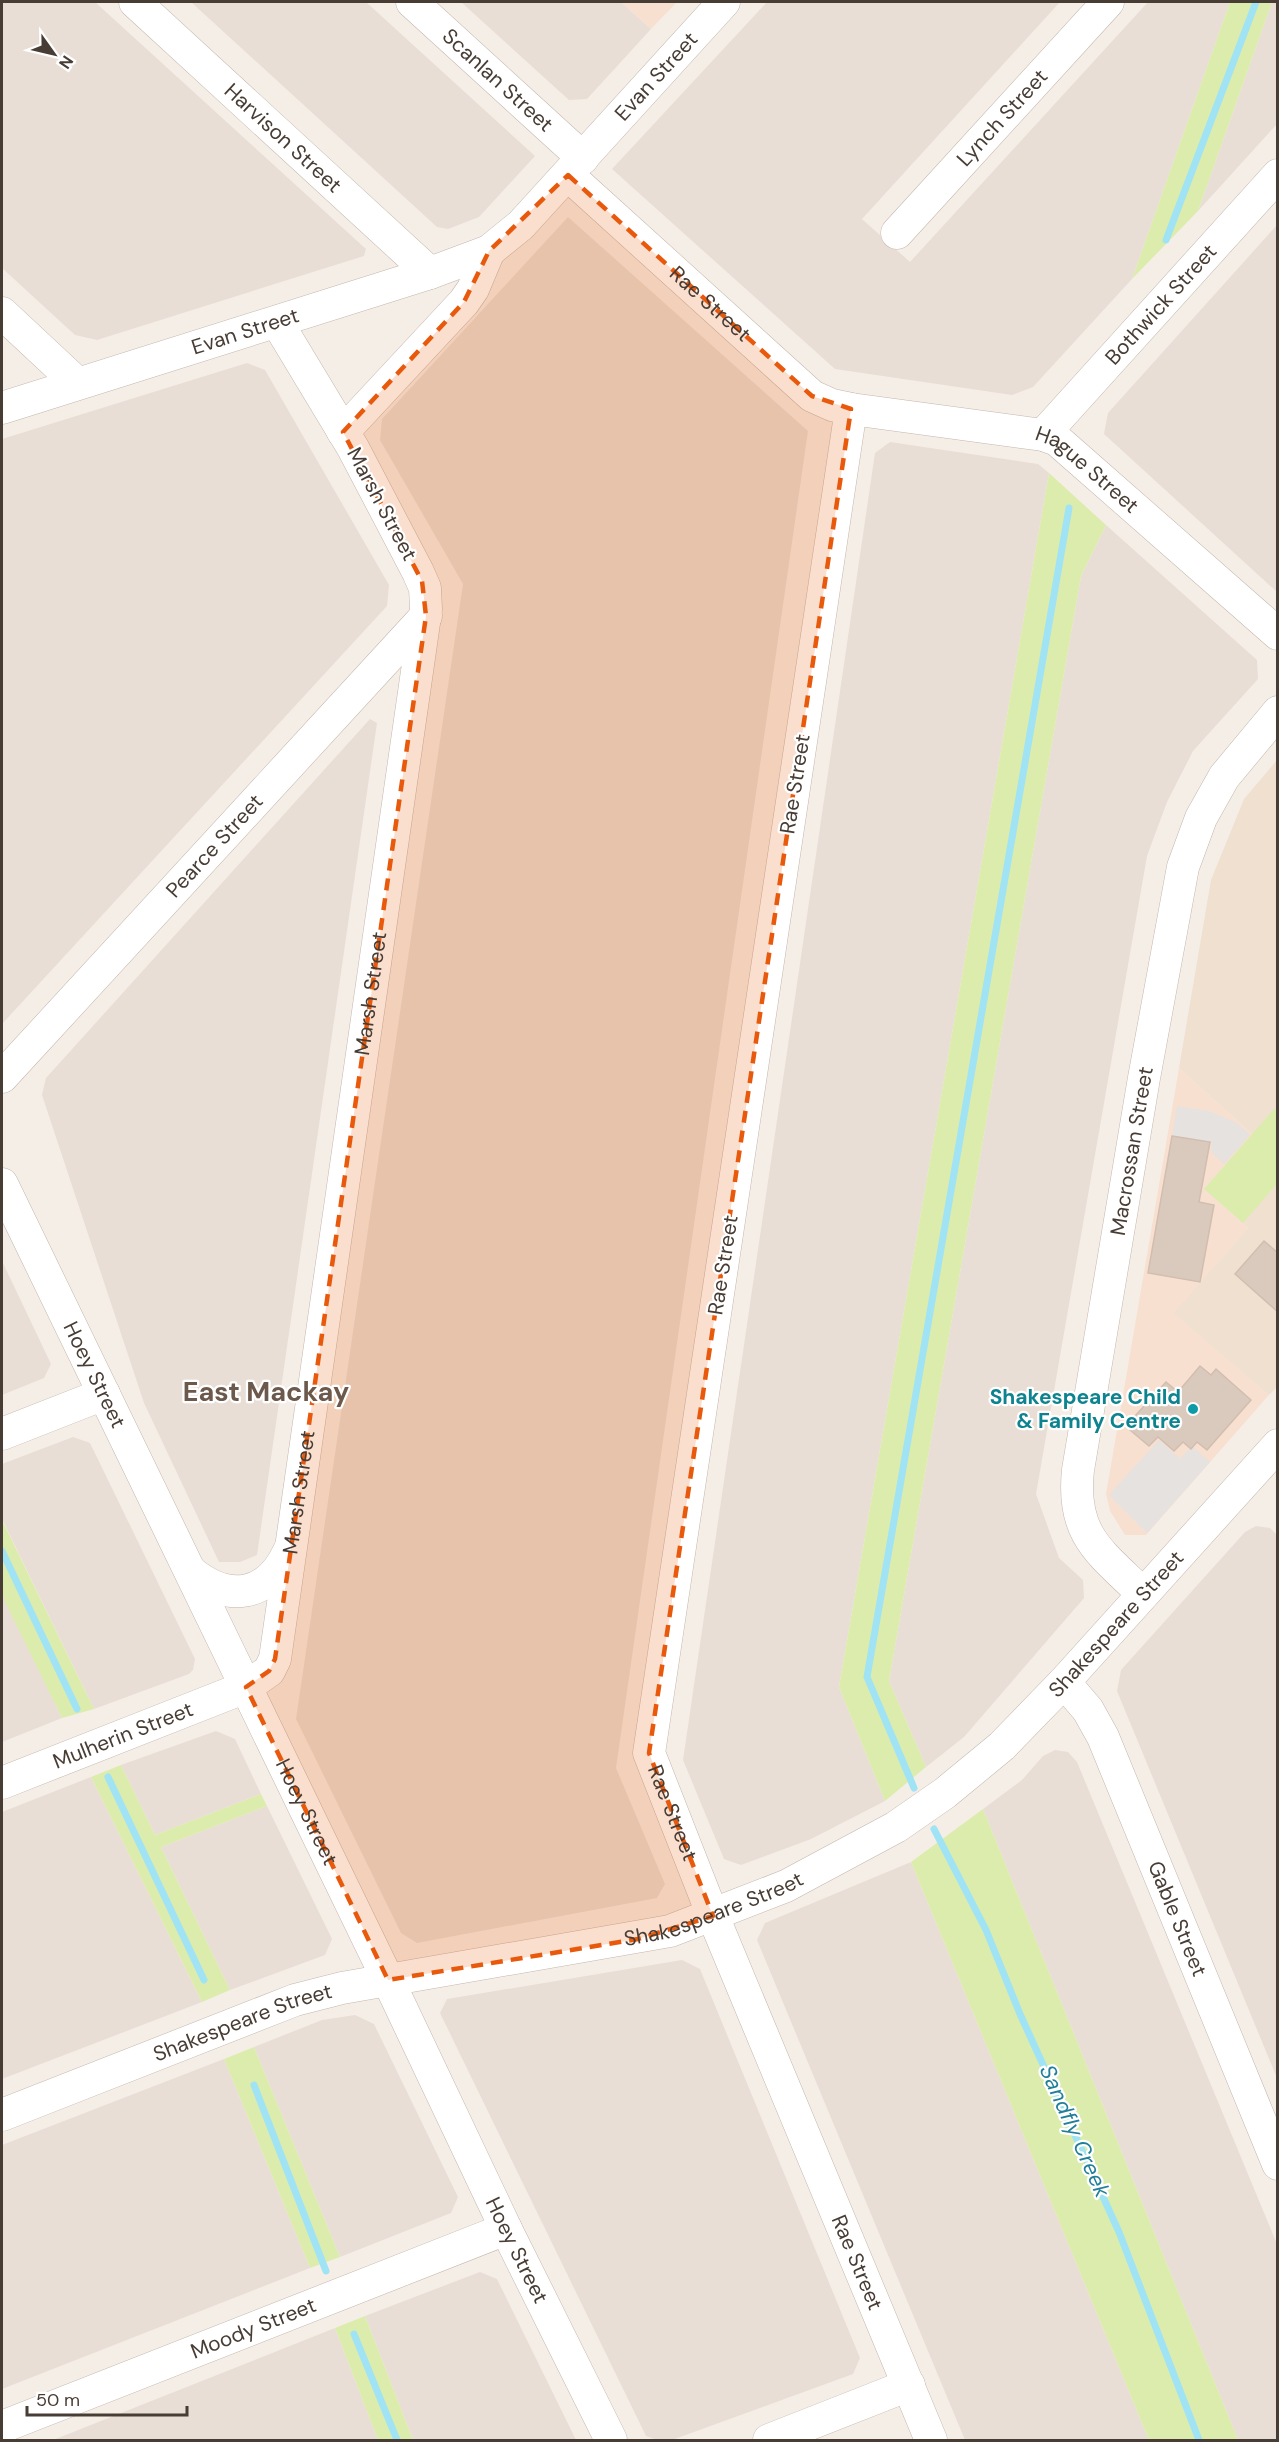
<svg xmlns="http://www.w3.org/2000/svg" width="1279" height="2442" font-family="'DM Sans',sans-serif">
<style>
.residential{fill:#e9ded5}
.commercial{fill:#f8e0d1}
.education{fill:#efe0d0}
.green{fill:#dcecad}
.parking{fill:#e5e2df}
.lines{fill:none;stroke-linecap:round;stroke-linejoin:round}
.stream{stroke:#9fe3f5;stroke-width:7}
.building{fill:#dacabe;stroke:#d2bdae;stroke-width:1.5}
.minor-casing{stroke:#c4b6ac;stroke-width:33}
.minor{stroke:#fff;stroke-width:32}
.marked{fill:#e8590c;fill-opacity:0.2;stroke:#e8590c;stroke-width:4.5;stroke-dasharray:12 8;stroke-linejoin:round}
.culture-dot{fill:#0f9aa8;stroke:#fff;stroke-width:2}
.labels{text-anchor:middle;dominant-baseline:central;stroke-width:4.5;stroke-linejoin:round;paint-order:stroke}
.street-label{font-size:21px;fill:#483d35;stroke:#fff}
.culture-label{font-size:21px;font-weight:bold;fill:#0d838f;stroke:#fff;text-anchor:end}
.water-label{font-size:22px;font-style:italic;fill:#227f9a;stroke:#fff}
.district-label{font-size:27px;font-weight:bold;fill:#6c594c;stroke:#fff}
</style>
<rect width="100%" height="100%" fill="#f5eee7"/>
<path class="residential" d="M2 2H95L366 249 364 256 97 340 75 335 2 268Z
M191 2H366L535 156 479 217 448 229 437 227Z
M461 2H621L651 29 587 99 569 100Z
M767 2H1060L862 219 910 262 1148 2H1230L1132 279 1033 387 1012 395 835 369 612 169Z
M1272 2H1278L1277 124 1198 211Z
M568 217 808 431 616 1768 665 1884 657 1898 417 1943 401 1933 296 1719 463 584 380 440 382 419Z
M1277 225V592L1104 434 1108 413Z
M247 363 265 370 389 585 387 606 2 1024V439Z
M890 442 1038 464 1049 473 839 1687 885 1801 811 1839 741 1865 724 1859 683 1760 875 453Z
M1106 525 1257 660 1258 679 1193 751 1167 802 1147 856 1036 1494 1059 1558 1083 1580 1084 1598 964 1737 926 1767 889 1681 1081 576Z
M370 719 377 723 257 1555 240 1562H219L144 1403 42 1095 46 1078Z
M2 1261 51 1364 44 1378 2 1395Z
M73 1437 90 1443 195 1659 193 1670 189 1674 94 1709 2 1519V1464Z
M1256 1526 1270 1528 1278 1536 1277 2078 1117 1691 1121 1670 1245 1532Z
M2 1593 62 1718 2 1742Z
M216 1731 235 1739 261 1794 155 1835 121 1765Z
M1055 1750 1068 1752 1077 1762 1277 2244V2440H1238L983 1809 1022 1780 1043 1756Z
M91 1777 202 2002 2 2079V1812Z
M267 1806 332 1939 325 1955 230 1990 161 1847Z
M911 1862 1149 2440H965L757 1940 765 1923Z
M682 1960 700 1969 860 2358 853 2374 672 2440H657L646 2436 440 2013 447 1999Z
M355 2015 374 2024 458 2197 451 2213 340 2257 254 2047 322 2020Z
M224 2059 310 2268 2 2389V2145Z
M480 2272 497 2279 576 2440H413L365 2316Z
M335 2328 378 2440H53Z"/>
<path class="commercial" d="M621 2H677L651 29Z
M1179 1068 1252 1134 1204 1189 1248 1228 1175 1313 1269 1395 1146 1535H1125L1110 1511 1106 1494Z"/>
<path class="education" d="M1277 760V1387L1269 1395 1174 1313 1248 1228 1204 1189 1252 1134 1179 1068 1211 880 1244 799Z"/>
<path class="green" d="M1230 2H1272L1198 211 1132 279Z
M1049 473 1106 525 1081 576 889 1681 926 1767 885 1801 839 1687Z
M1274 1109 1278 1112 1277 1184 1243 1223 1204 1189Z
M2 1520 94 1709 62 1718 5 1602 2 1594Z
M121 1765 155 1835 261 1794 267 1806 161 1847 230 1990 202 2002 91 1777Z
M983 1809 1238 2440H1149L911 1862Z
M254 2047 340 2257 310 2268 224 2059Z
M365 2316 413 2440H378L335 2328Z"/>
<path class="parking" d="M1177 1106 1209 1111 1237 1123 1250 1135 1224 1164 1211 1152 1212 1143 1172 1136Z
M1159 1440 1180 1459 1192 1446 1210 1462 1147 1533 1109 1495Z"/>
<g class="lines">
<path class="stream" d="M1166 240 1256 2
M2 1551 77 1709
M108 1777 204 1980
M914 1788 867 1677 1069 508
M934 1829 986 1930 1020 2014 1119 2232 1199 2440
M254 2085 326 2271
M354 2334 397 2440"/>
</g>
<path class="building" d="M1172 1136 1210 1142 1199 1202 1214 1205 1200 1282 1148 1273Z
M1264 1241 1278 1253V1312L1235 1274Z
M1200 1366 1211 1375 1216 1369 1251 1400 1207 1450 1197 1442 1191 1449 1183 1442 1174 1451 1158 1437 1149 1446 1130 1430 1139 1420 1135 1416 1166 1382 1178 1392Z"/>
<g class="lines">
<g class="minor-casing">
<g id="minor">
<path id="s1" d="M135 2 430 273"/>
<path id="s2" d="M412 2 583 158"/>
<path id="s3" d="M568 175 812 396 832 405 851 409 649 1753 713 1916 931 2440"/>
<path id="s4" d="M897 233 1108 2"/>
<path d="M2 313 77 383"/>
<path id="s5" d="M2 408 430 273 489 251 521 225 724 2"/>
<path id="s6" d="M851 409 1043 435 1057 440 1278 634"/>
<path d="M343 432 464 302 473 289 489 251"/>
<path id="s7" d="M1043 435 1278 175"/>
<path id="s8" d="M2 1077 426 616"/>
<path id="s9" d="M2 1184 388 1980 506 2229 611 2440"/>
<path d="M2 1434 104 1394"/>
<path d="M191 1572C229 1603 268 1597 289 1551"/>
<path id="s10" d="M1143 1594C1100 1552 1071 1535 1078 1470L1144 1078 1183 867 1201 818 1224 777 1278 712"/>
<path id="s11" d="M1064 1682 1088 1710 1103 1737 1278 2164"/>
<path id="s12" d="M2 1783 246 1687 269 1671 275 1659 426 609 425 588 418 572 353 448 277 322"/>
<path id="s13" d="M2 2115 295 2000 342 1988 670 1931 786 1886 896 1827 945 1793 1002 1746 1064 1682 1278 1445"/>
<path id="s14" d="M2 2427 506 2229"/>
<path d="M769 2440 909 2385"/>
</g>
</g>
<use href="#minor" class="minor"/>
</g>
<path class="marked" d="M568 175 812 396 851 409 649 1753 713 1916 638 1939 388 1980 246 1687 269 1671 275 1659 426 616 422 581 343 432 464 302 489 251Z"/>
<circle class="culture-dot" cx="1193" cy="1409" r="6"/>
<g class="labels">
<g class="street-label">
<text stroke="none"><textPath href="#s5" startOffset="754">Evan Street</textPath></text>
<text stroke="none"><textPath href="#s2" startOffset="116">Scanlan Street</textPath></text>
<text stroke="none"><textPath href="#s4" startOffset="156">Lynch Street</textPath></text>
<text stroke="none"><textPath href="#s1" startOffset="201">Harvison Street</textPath></text>
<text stroke="none"><textPath href="#s3" startOffset="192">Rae Street</textPath></text>
<text stroke="none"><textPath href="#s7" startOffset="176">Bothwick Street</textPath></text>
<text stroke="none"><textPath href="#s5" startOffset="255">Evan Street</textPath></text>
<text stroke="none"><textPath href="#s6" startOffset="250">Hague Street</textPath></text>
<text transform="translate(382 504) rotate(62)">Marsh Street</text>
<text transform="translate(795 784) rotate(-81)">Rae Street</text>
<text stroke="none"><textPath href="#s8" startOffset="314">Pearce Street</textPath></text>
<text stroke="none"><textPath href="#s12" startOffset="976">Marsh Street</textPath></text>
<text stroke="none"><textPath href="#s10" startOffset="471">Macrossan Street</textPath></text>
<text transform="translate(723 1265) rotate(-81)">Rae Street</text>
<text stroke="none"><textPath href="#s9" startOffset="212">Hoey Street</textPath></text>
<text stroke="none"><textPath href="#s12" startOffset="472">Marsh Street</textPath></text>
<text stroke="none"><textPath href="#s13" startOffset="1246">Shakespeare Street</textPath></text>
<text stroke="none"><textPath href="#s12" startOffset="130">Mulherin Street</textPath></text>
<text stroke="none"><textPath href="#s9" startOffset="698">Hoey Street</textPath></text>
<text stroke="none"><textPath href="#s3" startOffset="1794">Rae Street</textPath></text>
<text stroke="none"><textPath href="#s13" startOffset="744">Shakespeare Street</textPath></text>
<text stroke="none"><textPath href="#s11" startOffset="264">Gable Street</textPath></text>
<text stroke="none"><textPath href="#s13" startOffset="258">Shakespeare Street</textPath></text>
<text stroke="none"><textPath href="#s9" startOffset="1184">Hoey Street</textPath></text>
<text stroke="none"><textPath href="#s3" startOffset="2280">Rae Street</textPath></text>
<text stroke="none"><textPath href="#s14" startOffset="270">Moody Street</textPath></text>
</g>
<g class="culture-label">
<text x="1181" y="1397">Shakespeare Child<tspan x="1181" dy="24">&amp; Family Centre</tspan></text>
</g>
<g class="water-label">
<text transform="translate(1075 2131) rotate(66)">Sandfly Creek</text>
</g>
<g class="district-label">
<text x="266" y="1391">East Mackay</text>
</g>
</g>
<rect width="1279" height="2442" fill="none" stroke="#483d35" stroke-width="6"/>
<g transform="translate(54 54) rotate(124)" stroke="#ffffff" stroke-width="4.5" paint-order="stroke">
<path d="M0-4.5L10 22L0 15L-10 22Z" fill="#483d35"/>
<text y="-9" font-size="16" font-weight="bold" text-anchor="middle" fill="#483d35">N</text>
</g>
<path d="M27 2406v9h160v-9" fill="none" stroke="#483d35" stroke-width="3"/>
<text x="36" y="2406" font-size="18" fill="#483d35" stroke="#ffffff" stroke-width="4.5" paint-order="stroke">50 m</text>
</svg>
